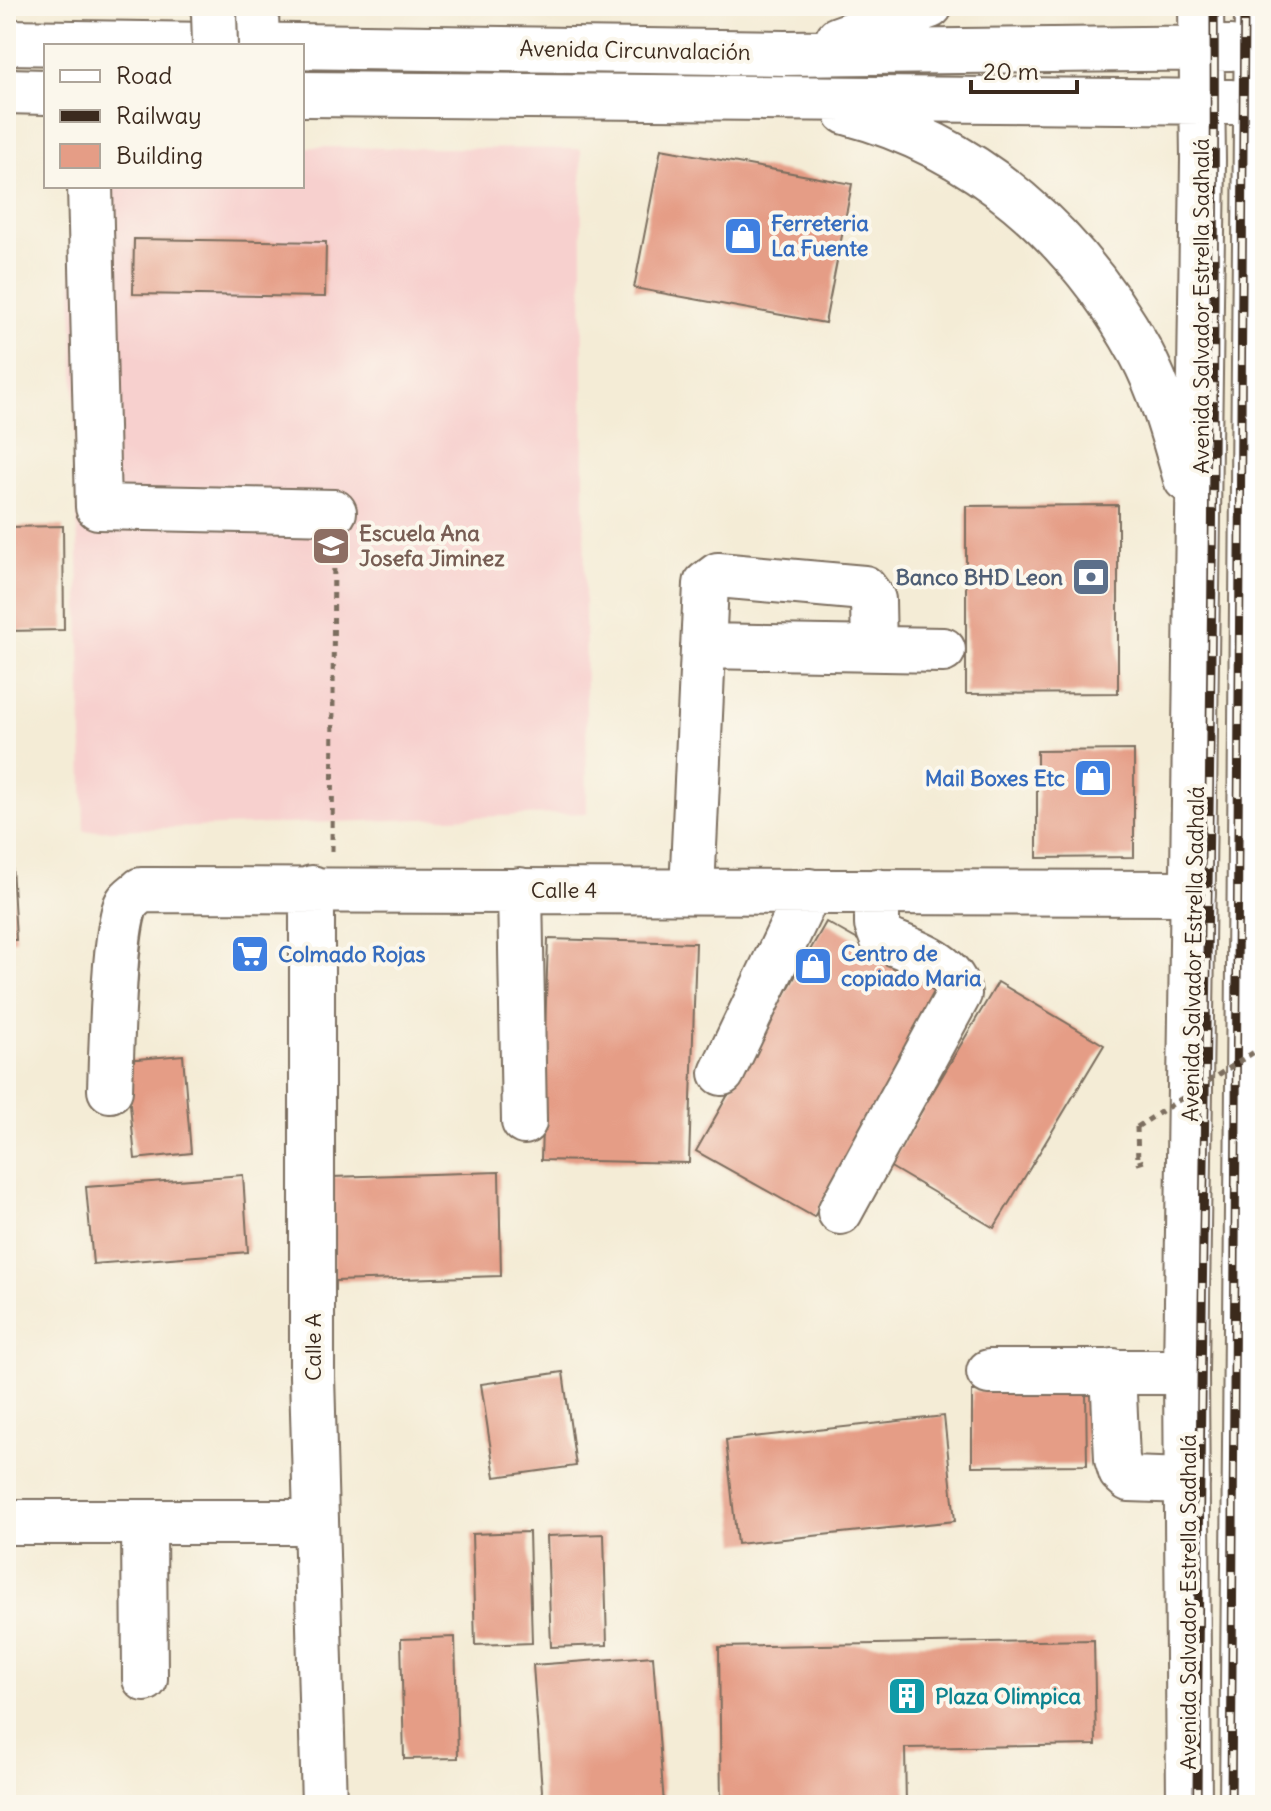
<svg xmlns="http://www.w3.org/2000/svg" width="1271" height="1811" font-family="Delius,sans-serif">
<style>
.built{fill:#f7d0ce}
.building{fill:#e59d86}
.lines{fill:none;stroke-linecap:round;stroke-linejoin:round}
.minor-casing{stroke:#7c6e5e;stroke-width:48}
.major-casing{stroke:#7c6e5e;stroke-width:48}
.path{stroke:#7c6e5e;stroke-width:5;stroke-dasharray:6 6;stroke-linecap:butt}
.minor{stroke:#fff;stroke-width:44}
.major{stroke:#fff;stroke-width:44}
.rail-casing{stroke:#3b2a1e;stroke-width:9}
.rail{stroke:#fbf7ec;stroke-width:6;stroke-dasharray:18;stroke-linecap:butt}
.minor-bridge-casing{stroke:#7c6e5e;stroke-width:48;stroke-linecap:butt}
.path-bridge{stroke:#7c6e5e;stroke-width:5;stroke-dasharray:6 6;stroke-linecap:butt}
.minor-bridge{stroke:#fff;stroke-width:44}
.labels{text-anchor:middle;dominant-baseline:central;stroke-width:8;stroke-linejoin:round;paint-order:stroke}
.street-label{font-size:22px;fill:#3b2a1e;stroke:#fbf7ec}
.shop-label{font-size:22px;font-weight:bold;fill:#366cbe;stroke:#fbf7ec;text-anchor:start}
.education-label{font-size:22px;font-weight:bold;fill:#785e54;stroke:#fbf7ec;text-anchor:start}
.service-label{font-size:22px;font-weight:bold;fill:#4e5e75;stroke:#fbf7ec;text-anchor:end}
.culture-label{font-size:22px;font-weight:bold;fill:#0d838f;stroke:#fbf7ec;text-anchor:start}
</style>
<rect width="100%" height="100%" fill="#fbf7ec"/>
<filter id="ink" filterUnits="userSpaceOnUse"><feTurbulence type="fractalNoise" baseFrequency=".0125" numOctaves="2"/><feDisplacementMap in="SourceGraphic" scale="16" xChannelSelector="R" yChannelSelector="G"/><feConvolveMatrix kernelMatrix="1 2 1 2 8 2 1 2 1" color-interpolation-filters="sRGB"/></filter>
<filter id="wash" filterUnits="userSpaceOnUse"><feTurbulence type="fractalNoise" baseFrequency=".006" numOctaves="4" result="noise"/><feDisplacementMap in="SourceGraphic" scale="32" xChannelSelector="R" yChannelSelector="G"/><feGaussianBlur stdDeviation="1.8" result="paint"/><feColorMatrix in="noise" values="0 0 0 0 0 0 0 0 0 0 0 0 0 0 0 0 0 1.4 0 .05"/><feComposite in="paint" operator="in"/></filter>
<g filter="url(#wash)">
<rect width="100%" height="100%" fill="#f4ecd6"/>
<path class="built" d="M302 147 581 149 587 813 84 831 70 186H302Z"/>
<g id="blocks">
<path class="building" d="M661 149 852 184 825 323 634 288Z
M134 239 326 242 325 297 133 294Z
M1118 505V693L966 694V506Z
M63 526 64 630 6 631V527Z
M1134 750V857L1037 858V751Z
M6 865H12L16 940H6Z
M826 922 943 988 814 1217 696 1151Z
M548 939 696 943 689 1163 541 1160Z
M998 982 1104 1045 994 1228 889 1166Z
M183 1055 191 1153 135 1159 126 1060Z
M499 1172 501 1276 334 1281 331 1177Z
M243 1175 248 1252 93 1264 86 1187Z
M563 1372 576 1466 495 1477 481 1384Z
M1086 1390 1087 1465 972 1466V1391Z
M944 1416 955 1521 737 1544 726 1440Z
M529 1532 532 1643 475 1645 472 1534Z
M604 1534 607 1645 551 1647 547 1536Z
M455 1637 458 1758 404 1759 401 1639Z
M1094 1640 1096 1745 905 1748 906 1805H721L719 1647Z
M653 1656 664 1805H543L533 1665Z"/>
</g>
</g>
<g filter="url(#ink)">
<use href="#blocks" fill-opacity="0" stroke="#7c6e5e" stroke-width="2"/>
<g class="lines">
<g class="minor-casing">
<path id="minor" d="M214 12H256L257 45
M90 186 98 507 334 512
M703 646 943 650
M312 888V1376L324 1805
M520 890 524 1122
M692 891 706 584 718 575 864 588 873 600 874 649
M722 1073 809 891
M110 1090C111 1059 114 924 127 903 130 898 137 894 141 890L1193 893
M840 1212 959 994C953 961 910 951 882 938L877 925V891
M1113 1371 1117 1459 1121 1472 1129 1479 1187 1481
M989 1372H1186
M6 1522H316
M144 1522 145 1679"/>
</g>
<g class="major-casing">
<path id="major" d="M838 39 930 6
M6 42 785 53 1231 48
M6 91 46 92
M302 94 1231 102
M846 112C977 146 1077 236 1141 353 1162 392 1174 437 1186 479
M1189 1805 1186 1372 1203 160 1201 6
M1242 1805 1257 6"/>
</g>
<path class="path" d="M332 851 334 549
M1137 1127 1138 1163 1147 1160"/>
<use href="#minor" class="minor"/>
<use href="#major" class="major"/>
<g class="rail-casing">
<path id="rail" d="M1197 1805C1200 1205 1217 606 1214 6
M1231 1805 1244 6"/>
</g>
<use href="#rail" class="rail"/>
<g class="minor-bridge-casing">
<path id="minor-bridge" d="M214 12 215 46"/>
</g>
<path class="path-bridge" d="M1137 1127 1265 1045"/>
<use href="#minor-bridge" class="minor-bridge"/>
</g>
</g>
<defs>
<g id="shop-square" transform="scale(2)"><rect x="-9" y="-9" width="18" height="18" rx="4" fill="#3f7fe0" stroke="#fbf7ec"/><path d="M-5-2.5h2.3a2.7 3.5 0 0 1 5.4 0H5L5.5 6h-11ZM-1.5-2.5h3a1.5 2.3 0 0 0-3 0Z" fill="#fff"/></g>
<g id="school-square" transform="scale(2)"><rect x="-9" y="-9" width="18" height="18" rx="4" fill="#8d6e63" stroke="#fbf7ec"/><path d="M0-5L7-2L0 1L-7-2ZM-4 1L0 2.5L4 1V4Q0 6-4 4Z" fill="#fff"/></g>
<g id="bank-square" transform="scale(2)"><rect x="-9" y="-9" width="18" height="18" rx="4" fill="#5c6f8a" stroke="#fbf7ec"/><path d="M-6-4H6V4H-6ZM0-2.3a2.3 2.3 0 1 0 0 4.6a2.3 2.3 0 1 0 0-4.6Z" fill="#fff"/></g>
<g id="supermarket-square" transform="scale(2)"><rect x="-9" y="-9" width="18" height="18" rx="4" fill="#3f7fe0" stroke="#fbf7ec"/><path d="M-6-5.5h2.5l.6 2H6L4.5 2H-2.5L-4.4-4H-6ZM-1.5 3.2a1.3 1.3 0 1 0 .1 0ZM3 3.2a1.3 1.3 0 1 0 .1 0Z" fill="#fff"/></g>
<g id="building-square" transform="scale(2)"><rect x="-9" y="-9" width="18" height="18" rx="4" fill="#0f9aa8" stroke="#fbf7ec"/><path d="M-4-6H4V6H1V3H-1V6H-4ZM-2.5-4.3h1.7v1.8h-1.7ZM.8-4.3h1.7v1.8H.8ZM-2.5-1h1.7V.8h-1.7ZM.8-1h1.7V.8H.8Z" fill="#fff"/></g>
</defs>
<g fill-rule="evenodd">
<use href="#shop-square" x="743" y="236"/>
<use href="#school-square" x="331" y="546"/>
<use href="#bank-square" x="1091" y="577"/>
<use href="#shop-square" x="1093" y="778"/>
<use href="#supermarket-square" x="250" y="954"/>
<use href="#shop-square" x="813" y="966"/>
<use href="#building-square" x="907" y="1696"/>
</g>
<g class="labels">
<g class="street-label">
<text transform="translate(635 50) rotate(1)">Avenida Circunvalación</text>
<text transform="translate(1201 306) rotate(-90)">Avenida Salvador Estrella Sadhalá</text>
<text x="564" y="890">Calle 4</text>
<text transform="translate(1193 954) rotate(-89)">Avenida Salvador Estrella Sadhalá</text>
<text transform="translate(313 1347) rotate(-90)">Calle A</text>
<text transform="translate(1188 1602) rotate(-90)">Avenida Salvador Estrella Sadhalá</text>
</g>
<g class="shop-label">
<text x="771" y="223">Ferreteria<tspan x="771" dy="25">La Fuente</tspan></text>
<text x="1065" y="778" text-anchor="end">Mail Boxes Etc</text>
<text x="841" y="953">Centro de<tspan x="841" dy="25">copiado Maria</tspan></text>
<text x="278" y="954">Colmado Rojas</text>
</g>
<g class="education-label">
<text x="359" y="533">Escuela Ana<tspan x="359" dy="25">Josefa Jiminez</tspan></text>
</g>
<g class="service-label">
<text x="1063" y="577">Banco BHD Leon</text>
</g>
<g class="culture-label">
<text x="935" y="1696">Plaza Olimpica</text>
</g>
</g>
<rect width="1271" height="1811" fill="none" stroke="#fbf7ec" stroke-width="32"/>
<rect x="44" y="44" width="260" height="144" fill="#fbf7ec" stroke="#aea59a" stroke-width="2"/>
<rect x="60" y="70" width="40" height="12" fill="#ffffff" stroke="#aea59a" stroke-width="2"/>
<text x="116" y="84" font-size="24" fill="#3b2a1e">Road</text>
<rect x="60" y="110" width="40" height="12" fill="#3b2a1e" stroke="#aea59a" stroke-width="2"/>
<text x="116" y="124" font-size="24" fill="#3b2a1e">Railway</text>
<rect x="60" y="144" width="40" height="24" fill="#e59d86" stroke="#aea59a" stroke-width="2"/>
<text x="116" y="164" font-size="24" fill="#3b2a1e">Building</text>
<path d="M971 80v12h106v-12" fill="none" stroke="#3b2a1e" stroke-width="4"/>
<text x="983" y="80" font-size="24" fill="#3b2a1e" stroke="#fbf7ec" stroke-width="6" paint-order="stroke">20 m</text>
</svg>
